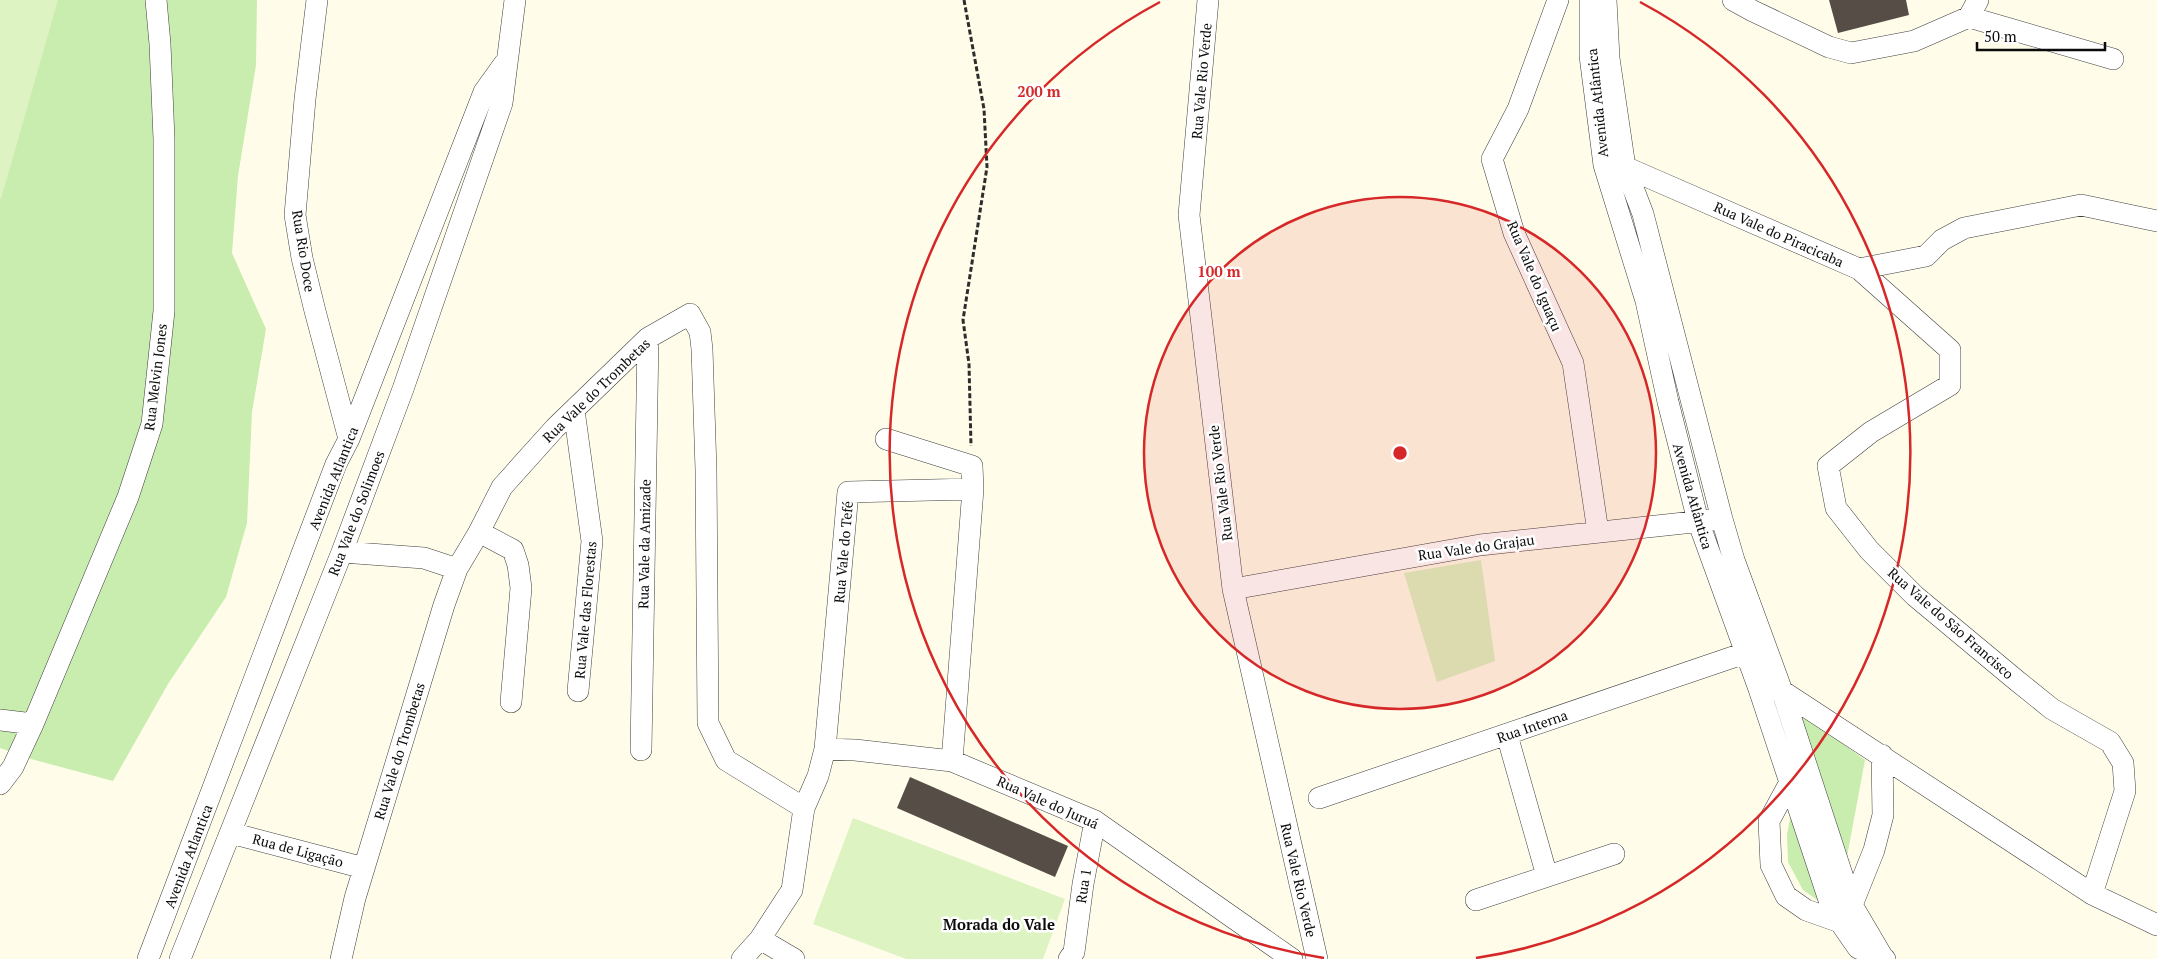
<svg xmlns="http://www.w3.org/2000/svg" width="2157" height="959" font-family="'PT Serif',serif">
<style>
.green{fill:#c9edaf}
.pitch{fill:#ddf3c2}
.building{fill:#554d46}
.lines{fill:none;stroke-linecap:round;stroke-linejoin:round}
.minor-casing{stroke:#3e3e3e;stroke-width:22}
.path{stroke:#2d2d2d;stroke-width:3;stroke-dasharray:5 2.5;stroke-linecap:butt}
.minor{stroke:#fff;stroke-width:21}
.ring{fill:none;stroke:#d62828;stroke-width:2.5}
.labels{text-anchor:middle;dominant-baseline:central;stroke-width:5;stroke-linejoin:round;paint-order:stroke}
.street-label{font-size:14px;fill:#0b0b0b;stroke:#fff}
.neighbourhood-label{font-size:15px;font-weight:bold;fill:#0b0b0b;stroke:#fff}
.centre{fill:#d62828;stroke:#fff;stroke-width:2.5}
.ring-label{font-size:15px;text-anchor:middle;font-weight:bold;fill:#d62828;stroke:#fff;stroke-width:5;stroke-linejoin:round;paint-order:stroke}
</style>
<rect width="100%" height="100%" fill="#fffde9"/>
<path class="green" d="M0 0H257L256 65 238 176 232 253 266 329 252 412 247 523 226 597 168 684 113 781 31 759 0 748Z
M1787 703 1865 760 1838 905 1823 904 1803 890 1788 862 1787 834 1792 809Z"/>
<path class="pitch" d="M0 0H58L1 199 0 198Z
M1481 560 1495 661 1437 682 1404 573Z
M853 818 1065 899 1043 959H906L813 924Z"/>
<path class="building" d="M1829 0H1906L1909 15 1838 33Z
M910 777 1068 846 1055 877 897 808Z"/>
<g class="lines">
<g class="minor-casing">
<path id="minor" d="M317 0 305 99 295 215 302 258 315 311 349 439
M1208 0 1189 215 1233 589 1317 959
M1558 0 1518 109 1492 159 1514 233 1573 363 1598 532
M1590 0V56L1604 165 1646 301 1668 402 1698 521 1759 689 1833 912 1858 948 1885 959
M1606 0 1609 58 1625 167 1643 214 1722 519 1734 560 1782 691 1852 905 1882 956
M1733 0 1753 11 1829 47 1851 53 1914 41 1969 17 1978 0
M1969 17 2113 59
M1618 167H1625L1859 269 1926 256 1942 240 1964 228 2081 205 2157 221
M1859 269 1950 350V385L1871 432 1828 466 1836 508 1869 550 1915 596 2016 680 2052 709 2110 742 2123 763 2125 791 2092 894
M574 410 592 541 578 691
M886 439 972 466 973 489 952 761
M479 532 513 550 518 565 521 588 511 702
M342 552 424 558 457 569
M1233 589 1480 545 1712 520
M1776 690 1782 691 2092 894 2157 925
M0 720 33 724
M1507 735 1547 876
M825 749 855 750 952 761 1095 821 1292 959
M641 750 648 338
M0 784 13 767 33 724 128 497 152 424 164 311V139L160 44 156 0
M1789 784 1769 821 1771 865 1786 896 1806 910 1837 921 1852 905 1874 850 1883 815 1882 755
M1319 798 1745 653
M231 833 364 868
M1476 900 1614 854
M760 939 794 959
M148 959 336 464 349 439 484 92 507 60
M180 959 342 552 403 389 502 103 515 0
M341 959 355 898 444 605 457 569 479 532 502 487 555 428 648 338 690 314 700 332 702 349 706 470 708 723 726 760 804 808
M742 959 760 939 792 890 804 808 818 776 825 749 848 492 973 489
M1069 959 1074 952 1083 884 1095 821"/>
</g>
<path class="path" d="M964 0 984 109 987 167 963 320 969 364 971 446"/>
<use href="#minor" class="minor"/>
</g>
<circle cx="1400" cy="453" r="256" fill="#d62828" fill-opacity=".12"/>
<g class="ring">
<circle cx="1400" cy="453" r="256"/>
<path d="M1324 958A511 511 0 0 1 1160 2M1640 2A511 511 0 0 1 1476 958"/>
</g>
<g class="labels">
<g class="street-label">
<text transform="translate(1201 81) rotate(-85)">Rua Vale Rio Verde</text>
<text transform="translate(1597 103) rotate(-96)">Avenida Atlântica</text>
<text transform="translate(1779 234) rotate(24)">Rua Vale do Piracicaba</text>
<text transform="translate(304 251) rotate(81)">Rua Rio Doce</text>
<text transform="translate(1535 276) rotate(67)">Rua Vale do Iguaçu</text>
<text transform="translate(155 377) rotate(-83)">Rua Melvin Jones</text>
<text transform="translate(596 390) rotate(-44)">Rua Vale do Trombetas</text>
<text transform="translate(333 478) rotate(-68)">Avenida Atlantica</text>
<text transform="translate(1220 483) rotate(-97)">Rua Vale Rio Verde</text>
<text transform="translate(1693 496) rotate(74)">Avenida Atlântica</text>
<text transform="translate(356 513) rotate(-69)">Rua Vale do Solimoes</text>
<text transform="translate(644 544) rotate(-89)">Rua Vale da Amizade</text>
<text transform="translate(1476 547) rotate(-8)">Rua Vale do Grajau</text>
<text transform="translate(843 552) rotate(-85)">Rua Vale do Tefé</text>
<text transform="translate(585 610) rotate(-85)">Rua Vale das Florestas</text>
<text transform="translate(1951 623) rotate(41)">Rua Vale do São Francisco</text>
<text transform="translate(1532 726) rotate(-19)">Rua Interna</text>
<text transform="translate(399 751) rotate(-73)">Rua Vale do Trombetas</text>
<text transform="translate(1048 802) rotate(24)">Rua Vale do Juruá</text>
<text transform="translate(298 850) rotate(15)">Rua de Ligação</text>
<text transform="translate(188 856) rotate(-69)">Avenida Atlantica</text>
<text transform="translate(1299 880) rotate(77)">Rua Vale Rio Verde</text>
<text transform="translate(1083 886) rotate(-81)">Rua 1</text>
</g>
<g class="neighbourhood-label">
<text x="999" y="924">Morada do Vale</text>
</g>
</g>
<circle cx="1400" cy="453" r="8" class="centre"/>
<g class="ring-label">
<text x="1039" y="97">200 m</text>
<text x="1219" y="277">100 m</text>
</g>
<path d="M1977 42v8h128v-8" fill="none" stroke="#0b0b0b" stroke-width="2.5"/>
<text x="1984" y="42" font-size="15" fill="#0b0b0b" stroke="#ffffff" stroke-width="4" paint-order="stroke">50 m</text>
</svg>
